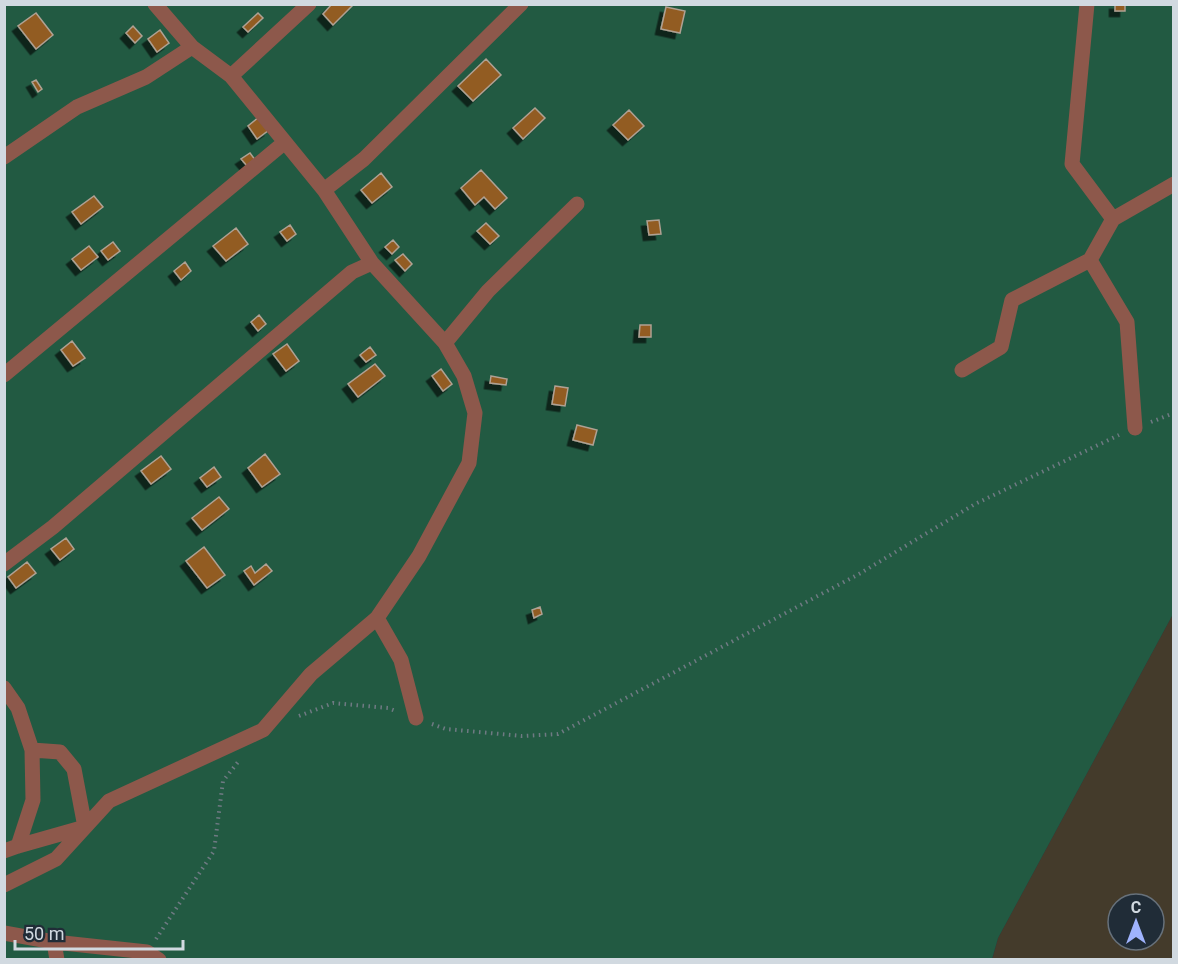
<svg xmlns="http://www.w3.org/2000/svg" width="1178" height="964" font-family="Roboto,sans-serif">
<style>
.industrial{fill:#443b2b;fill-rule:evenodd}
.green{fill:#225a42}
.building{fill:#925b20;stroke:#b0a193;stroke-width:1.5;filter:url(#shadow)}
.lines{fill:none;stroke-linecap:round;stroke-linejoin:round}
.path{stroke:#6f7a83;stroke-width:4;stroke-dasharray:1.5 4.5;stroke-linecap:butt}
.minor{stroke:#8d584b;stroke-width:15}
</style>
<defs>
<filter id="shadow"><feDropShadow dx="-5.5" dy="5.5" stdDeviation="0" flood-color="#0009"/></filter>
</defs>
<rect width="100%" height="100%" fill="#2a3742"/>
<path class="industrial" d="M1173 614V959L992 960 998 938ZM1118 904H1154V940H1118Z"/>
<path class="green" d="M5 5H1173V614L998 938 992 959 5 960Z"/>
<path class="building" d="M332 4H354L333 25 323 14Z
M1115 4H1125V11H1115Z
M666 7 685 11 680 33 661 29Z
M36 13 53 35 36 49 18 26Z
M258 13 263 18 248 32 243 27Z
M133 26 142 36 135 43 126 33Z
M160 30 169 43 157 52 148 39Z
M486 59 501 75 473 101 458 86Z
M36 80 42 89 38 92 32 82Z
M535 108 545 118 523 139 513 128Z
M629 110 644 126 628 140 613 125Z
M259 117 269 130 257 139 248 126Z
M250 153 256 161 248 167 241 159Z
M481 170 507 198 495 209 484 197 475 205 461 188Z
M381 173 392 187 372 203 361 190Z
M94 196 103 207 81 224 72 212Z
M659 220 661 234 649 235 647 221Z
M486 223 499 236 490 244 477 231Z
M290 225 296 234 287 241 280 232Z
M236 228 248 244 226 261 213 246Z
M393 240 399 247 392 254 385 247Z
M113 242 120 251 108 260 101 251Z
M89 246 98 257 81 270 72 259Z
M403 254 412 264 405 271 395 260Z
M185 262 191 271 181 280 174 271Z
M259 315 266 324 258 331 251 322Z
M640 325H651V337H639Z
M72 341 85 358 73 366 61 350Z
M287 344 299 361 286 371 273 354Z
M370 347 376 355 366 362 360 355Z
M375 364 385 376 358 397 348 384Z
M441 369 452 384 443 391 432 376Z
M491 376 507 379 506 385 490 383Z
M555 386 568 388 565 406 552 404Z
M577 425 597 430 593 445 573 440Z
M265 454 280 474 262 487 248 468Z
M161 456 171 469 151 484 141 471Z
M214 467 221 477 207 487 200 478Z
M219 497 229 509 202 530 192 518Z
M66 538 74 549 60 560 51 549Z
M204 547 225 575 207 588 186 561Z
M27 562 36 573 16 588 8 577Z
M266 564 272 571 254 585 244 571 251 566 255 573Z
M540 607 542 614 534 618 532 610Z"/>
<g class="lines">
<path class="path" d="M1151 422 1174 413
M299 716 333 703 388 708 396 711
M432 724 446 729 522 736 558 734 859 574 975 504 1119 435
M156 939 214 851 223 781 238 762"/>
<path class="minor" d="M1087 4 1072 164 1113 219
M231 76 309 4
M4 157 77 107 146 77 192 47
M324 190 364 159 521 4
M1090 260 1127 322 1135 428
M445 343 488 291 577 204
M962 370 1001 347 1012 300 1090 260 1113 219 1174 184
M4 375 285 142
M4 564 53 527 352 272 372 263
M377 618 401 660 416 718
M4 688 18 708 32 750
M4 851 18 846 85 827 74 769 60 752 32 750 33 800 18 846
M4 885 56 859 109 801 263 730 311 674 377 618 419 556 469 463 475 413 464 376 445 343 372 263 324 190 231 76 192 47 155 4
M4 933 54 942 57 960
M54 942 147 952 159 960"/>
</g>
<rect width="1178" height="964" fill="none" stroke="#d1d9e0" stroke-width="12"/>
<g transform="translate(1136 922)"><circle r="28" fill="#202c37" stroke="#67717b" stroke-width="1.5"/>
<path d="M0-4.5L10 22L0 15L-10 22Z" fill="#9fb3fd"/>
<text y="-9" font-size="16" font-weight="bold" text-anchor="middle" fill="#d1d9e0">С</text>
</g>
<path d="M15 940v9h168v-9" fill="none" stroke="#d1d9e0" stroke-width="3"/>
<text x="24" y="940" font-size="18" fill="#d1d9e0" stroke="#202c37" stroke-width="4.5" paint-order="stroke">50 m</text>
</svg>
